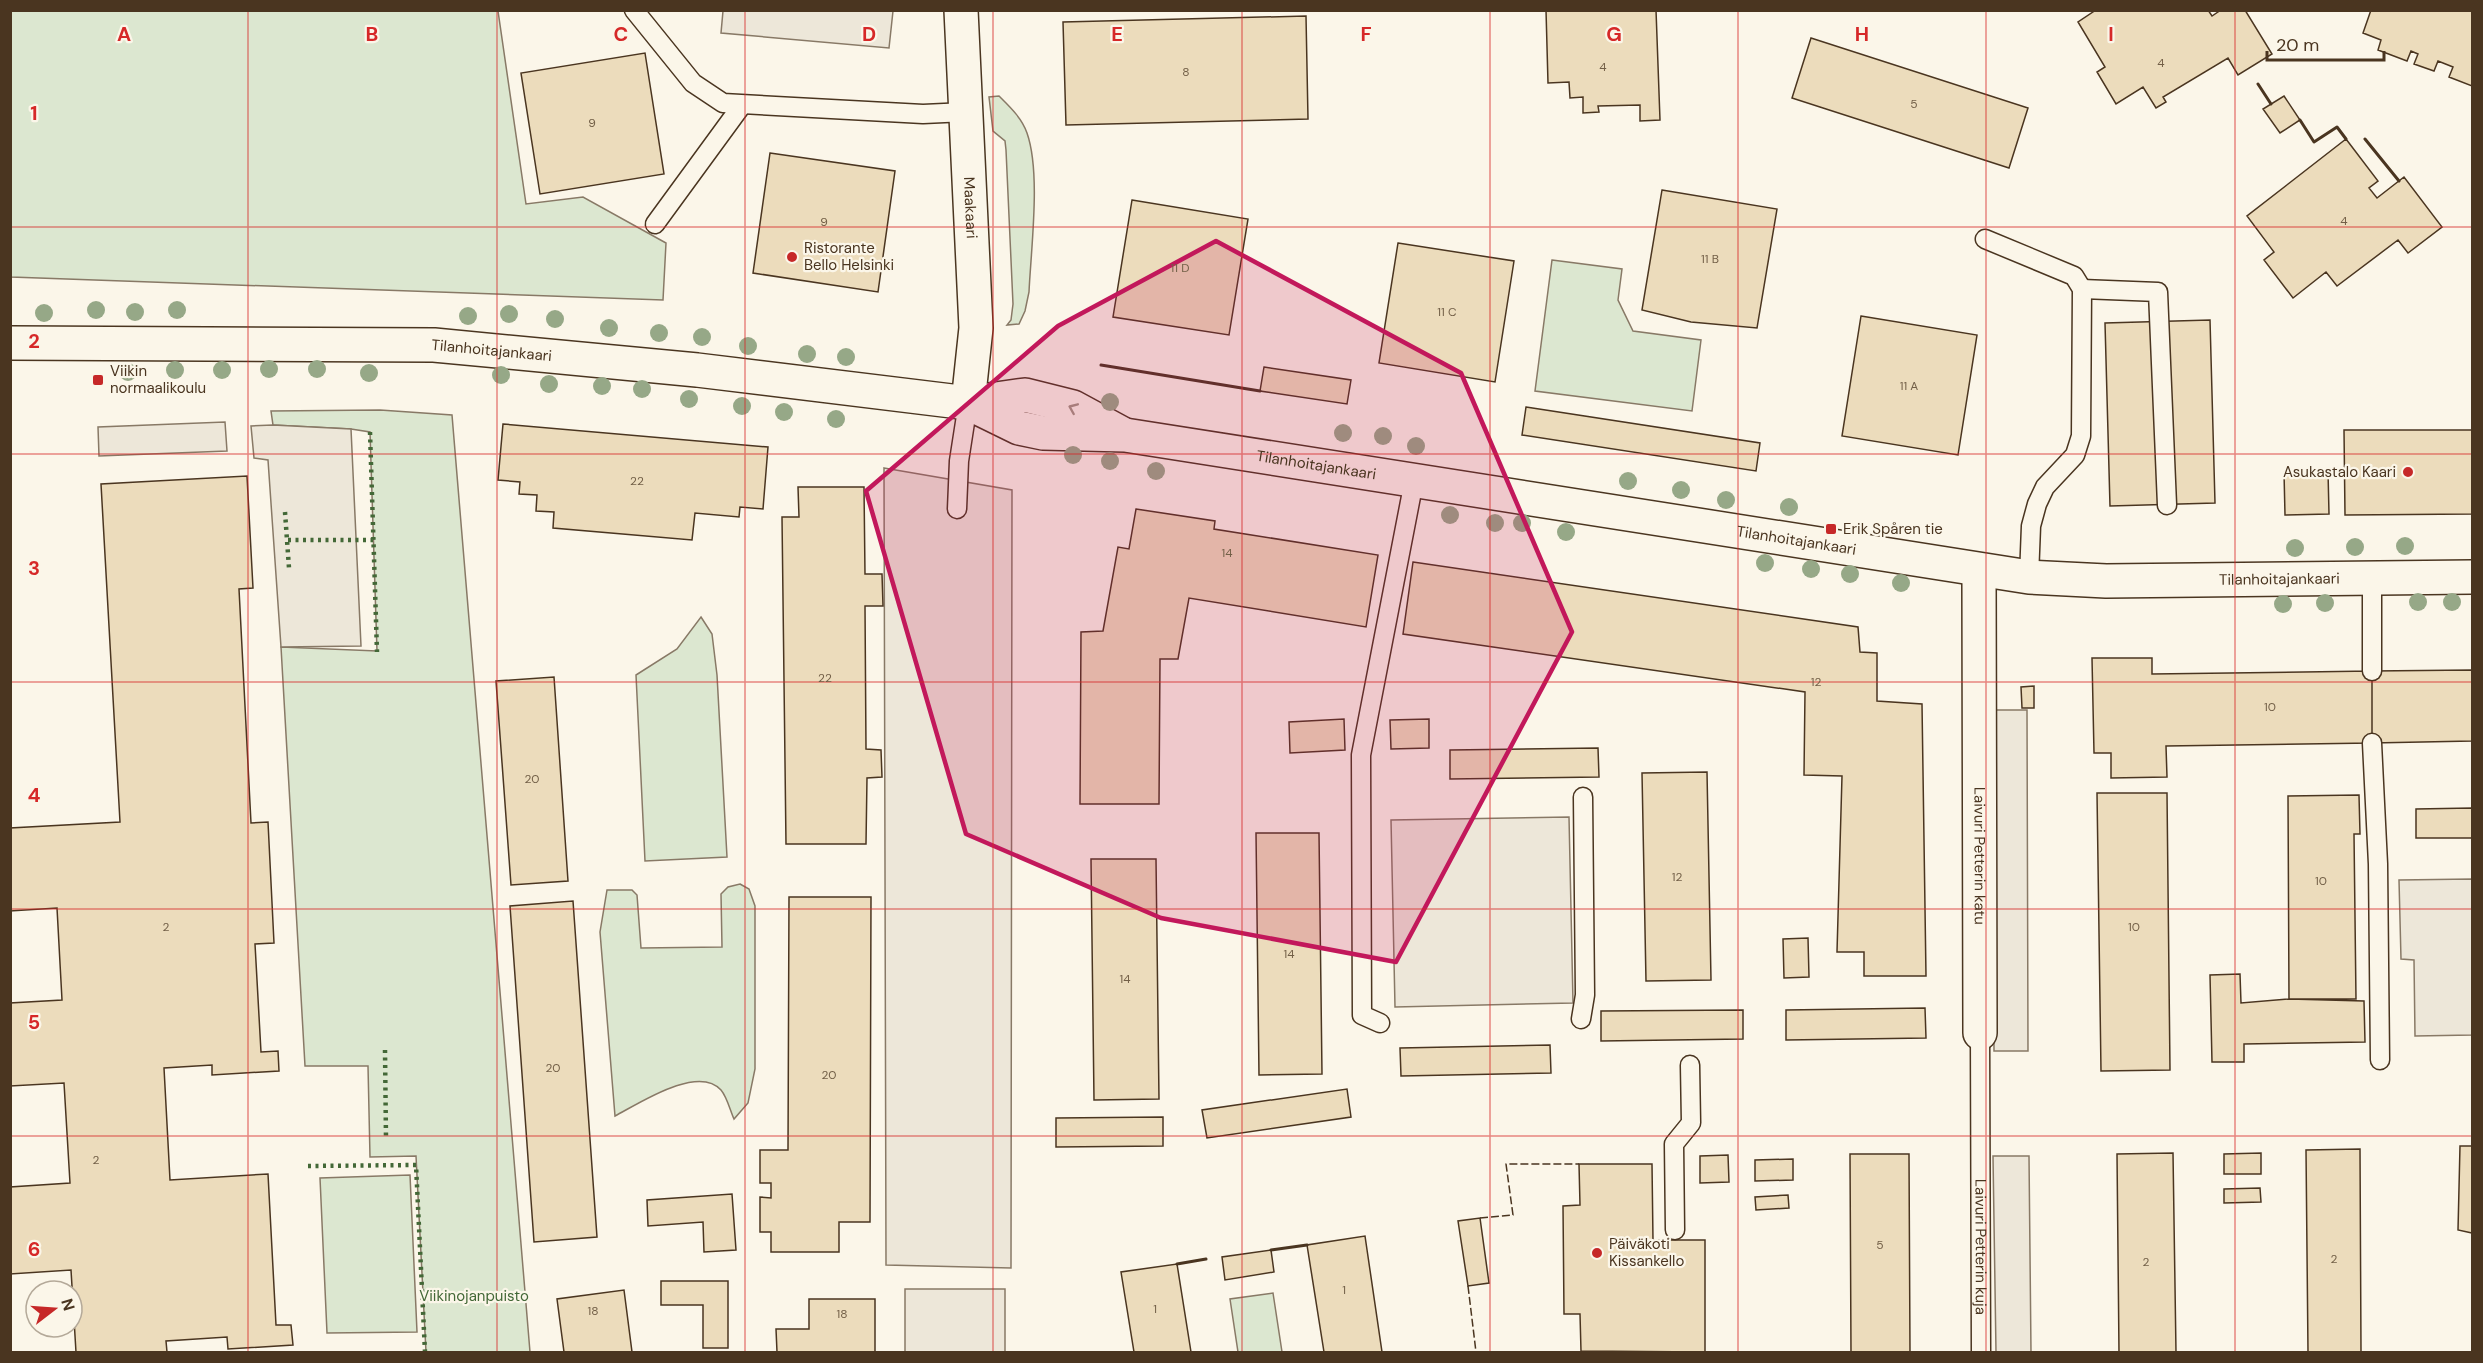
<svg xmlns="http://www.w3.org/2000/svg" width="2483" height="1363" font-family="'DM Sans',sans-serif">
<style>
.green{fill:#dce7d0;stroke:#887966;stroke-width:1.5}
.parking{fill:#ede7d9;stroke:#887966;stroke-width:1.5}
.building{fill:#ecdcbc;stroke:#4a3520;stroke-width:1.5}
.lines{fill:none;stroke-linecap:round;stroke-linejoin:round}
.lane-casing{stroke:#4a3520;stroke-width:21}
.street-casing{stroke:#4a3520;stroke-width:36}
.secondary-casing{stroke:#4a3520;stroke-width:36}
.lane{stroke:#fbf6e9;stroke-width:18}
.street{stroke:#fbf6e9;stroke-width:33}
.secondary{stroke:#fbf6e9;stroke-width:33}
.hedge{stroke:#436837;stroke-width:4.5;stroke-dasharray:3 4.5;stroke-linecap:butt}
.fence{stroke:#4a3520;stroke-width:1.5;stroke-dasharray:8 3;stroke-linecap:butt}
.wall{stroke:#4a3520;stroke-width:3}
.tree{fill:#96a887}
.oneway{stroke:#a29684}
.marked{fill:#c2185b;fill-opacity:0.2;stroke:#c2185b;stroke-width:4.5;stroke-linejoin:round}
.grid{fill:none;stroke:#d62828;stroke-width:1.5;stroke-opacity:0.55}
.poi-dot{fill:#c62828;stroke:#fbf6e9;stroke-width:2}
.labels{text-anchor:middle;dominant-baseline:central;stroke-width:4.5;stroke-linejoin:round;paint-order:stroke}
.number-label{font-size:12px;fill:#725f47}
.street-label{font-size:15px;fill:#4a3520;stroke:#fbf6e9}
.poi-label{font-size:15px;fill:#4a3520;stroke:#fbf6e9;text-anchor:start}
.park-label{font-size:15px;fill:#436837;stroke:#fbf6e9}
.grid-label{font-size:20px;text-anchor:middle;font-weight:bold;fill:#d62828;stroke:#fbf6e9;stroke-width:4.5;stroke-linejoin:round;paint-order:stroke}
</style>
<rect width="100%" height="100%" fill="#fbf6e9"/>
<path class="green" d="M10 11H498L526 204 583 197 666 243 663 300 11 277Z
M999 96C1009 106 1022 118 1027 133 1041 173 1031 248 1029 292L1025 311 1019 324 1007 325 1011 320 1013 304 1006 150 1005 141 993 131 989 97Z
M1552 260 1622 269 1618 300 1633 331 1701 340 1692 411 1535 391Z
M380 410 452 415 530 1352H426L416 1156 370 1157 368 1066H305L281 647 377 651 370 432 351 429 273 425 271 411Z
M701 617 712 634 717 675 727 857 645 861 636 675 677 649Z
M740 884 749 889 755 906V1069L748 1103 734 1119C730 1110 727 1097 721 1090 698 1064 638 1104 615 1116L600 932 607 890H632L637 895 641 948 722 947 721 894 728 887Z
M410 1175 417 1332 327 1333 320 1178Z
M1273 1293 1282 1352H1238L1230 1299Z"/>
<path class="parking" d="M723 11H893L889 48 721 33Z
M225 422 227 451 99 456 98 427Z
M273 425 351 429 361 646 281 647 268 460 254 458 251 426Z
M884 468 1012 490 1011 1268 886 1265Z
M1993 710H2027L2028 1051H1994Z
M1569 817 1573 1003 1395 1007 1391 820Z
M2472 879V1035L2415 1036 2414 960 2401 959 2399 880Z
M1993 1156H2029L2031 1352H1996Z
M905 1289H1005V1352H905Z"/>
<path class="building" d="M1546 10H1656L1660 120 1640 121V105L1598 106 1599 112 1583 113V97L1570 98 1569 82 1548 83Z
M2096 10H2208L2212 16 2221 10H2245L2272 54 2238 75 2228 58 2163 97 2166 102 2156 108 2143 87 2116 104 2097 72 2105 67 2078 22Z
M2371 10H2472V86L2449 77 2453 67 2438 61 2434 71 2414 64 2418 54 2411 51 2407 61 2378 50 2381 40 2363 33Z
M1306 16 1308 119 1066 125 1063 22Z
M1811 38 2028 108 2009 168 1792 98Z
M645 53 664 174 540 194 521 73Z
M2284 96 2300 120 2280 133 2263 109Z
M2346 139 2378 181 2369 188 2377 198 2404 177 2442 227 2408 253 2398 240 2337 286 2326 272 2293 298 2264 260 2274 252 2247 216Z
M770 153 895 171 878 292 753 273Z
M1662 190 1777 209 1757 328 1691 322 1642 310Z
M1132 200 1248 219 1229 335 1113 317Z
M1398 243 1514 261 1495 382 1379 363Z
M1861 316 1977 335 1958 455 1842 436Z
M2210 320 2215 503 2110 506 2105 323Z
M1264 367 1351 380 1347 404 1260 391Z
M1526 407 1760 443 1756 471 1522 435Z
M503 424 768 447 763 509 740 507 739 517 695 513 692 540 553 528 554 512 536 511 537 495 519 494 520 482 498 480Z
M2344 430H2472V514L2345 515Z
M2328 471 2329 514 2285 515 2284 472Z
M247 476 253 588 239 589 251 823 268 822 274 943 255 944 261 1052 278 1051 279 1071 212 1075V1065L164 1068 170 1180 268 1174 276 1325H291L293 1345 228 1349 227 1337 166 1341 167 1352H76L71 1270 10 1274V1187L70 1183 64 1083 10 1086V1003L62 1000 57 908 10 911V828L120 822 101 484Z
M798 487H864L865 574H882L883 606H865L866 749 881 750 882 777 867 778 866 844H786L782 517H799Z
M1136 509 1215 521 1214 529 1378 555 1366 627 1189 598 1178 659H1160L1159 804H1080L1081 632 1103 631 1118 547 1129 549Z
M1413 562 1858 627 1860 652 1877 653V701L1922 704 1926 976H1864V952H1837L1842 776 1804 775 1805 692 1403 634Z
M2092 658H2152V674L2372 671V743L2166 746 2167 777 2111 778V753H2094Z
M2472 670V741L2372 743V671Z
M554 677 568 881 511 885 496 681Z
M2034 686V708H2022L2021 687Z
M1344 719 1345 750 1290 753 1289 722Z
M1429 719V748L1391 749 1390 720Z
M1598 748 1599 777 1450 779V750Z
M1707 772 1711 980 1646 981 1642 773Z
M2097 793H2167L2170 1070 2101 1071Z
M2359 795 2360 834H2354L2356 999H2289L2288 796Z
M2472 808V838H2416V809Z
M1256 833H1319L1322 1074 1259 1075Z
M1091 859H1156L1159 1099 1094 1100Z
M789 897H871L870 1222H839V1252H771V1232H760V1197L771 1198V1183H760V1150H788Z
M573 901 597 1237 534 1242 510 906Z
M1808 938 1809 977 1784 978 1783 939Z
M2240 974 2241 1003 2289 999 2364 1001 2365 1042 2244 1044V1062H2212L2210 975Z
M1925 1008 1926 1038 1786 1040V1010Z
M1743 1010V1039L1601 1041V1011Z
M1550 1045 1551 1073 1401 1076 1400 1048Z
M1347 1089 1351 1117 1207 1138 1202 1110Z
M1163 1117V1146L1056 1147V1118Z
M2460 1146H2472V1233L2458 1230Z
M2360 1149 2361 1352H2308L2306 1150Z
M2173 1153 2176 1352H2119L2117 1154Z
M2261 1153V1174H2224V1154Z
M1850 1154H1909L1910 1352H1851Z
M1728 1155 1729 1182 1700 1183V1156Z
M1793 1159V1180L1755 1181V1160Z
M1579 1164H1652L1653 1240H1705V1352L1581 1351 1580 1314H1564L1563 1206 1580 1205Z
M2260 1188 2261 1202 2224 1203V1189Z
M732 1194 736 1250 704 1252 703 1222 648 1226 647 1200Z
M1788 1195 1789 1208 1756 1210 1755 1197Z
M1480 1218 1489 1283 1468 1286 1458 1221Z
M1365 1236 1382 1352H1324L1307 1245Z
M1271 1250 1274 1272 1225 1280 1222 1257Z
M1177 1264 1191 1352H1134L1121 1272Z
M661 1281H728V1348H703V1305H661Z
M624 1290 632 1352H564L557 1299Z
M809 1299H875V1352H777L776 1329H809Z"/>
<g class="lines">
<g class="lane-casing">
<g id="lane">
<path d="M634 10 693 83 723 103 923 114 966 112"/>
<path d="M655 224 742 105"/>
<path d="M1985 239 2074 276 2082 289 2081 436 2075 455 2045 487 2037 504 2031 526 2029 577"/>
<path d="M2082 289 2158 292 2167 505"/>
<path d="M957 509 959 461 968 403"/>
<path d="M2372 578V671"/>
<path d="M2372 743 2378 864 2380 1060"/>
<path d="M1581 1019 1585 995 1583 797"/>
<path d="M1380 1023 1362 1015 1361 755 1414 481"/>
<path id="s1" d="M1980 1033 1981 1352"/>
<path d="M1675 1230 1674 1144 1691 1123 1690 1065"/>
</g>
</g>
<g class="street-casing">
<g id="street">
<path id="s2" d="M961 10 976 328 968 403"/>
<path id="s3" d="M1979 571 1980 1033"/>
</g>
</g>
<g class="secondary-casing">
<g id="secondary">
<path id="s4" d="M10 343 434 345 697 370 968 403 1025 395 1073 407 1121 433"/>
<path id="s5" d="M968 403 1019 428 1043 433 1125 435 2029 577 2106 581 2472 577"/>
</g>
</g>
<use href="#lane" class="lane"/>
<use href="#street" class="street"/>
<use href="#secondary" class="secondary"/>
<path class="hedge" d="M370 432 377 652
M285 512 289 568
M288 540H373
M385 1050 386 1139
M308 1166 416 1165 425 1352"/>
<path class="fence" d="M1480 1218 1513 1215 1506 1164H1579
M1468 1286 1476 1352"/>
<path class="wall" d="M2258 84 2271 104
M2300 120 2314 142 2337 127 2346 139
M2365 139 2399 181
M1101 365 1260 391
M1271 1250 1307 1245
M1177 1264 1206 1259"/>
</g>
<g class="tree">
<circle cx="96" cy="310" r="9"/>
<circle cx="177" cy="310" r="9"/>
<circle cx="135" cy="312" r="9"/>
<circle cx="44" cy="313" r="9"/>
<circle cx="509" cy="314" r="9"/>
<circle cx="468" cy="316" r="9"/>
<circle cx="555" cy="319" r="9"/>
<circle cx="609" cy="328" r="9"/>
<circle cx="659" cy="333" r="9"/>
<circle cx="702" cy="337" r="9"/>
<circle cx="748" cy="346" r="9"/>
<circle cx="807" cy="354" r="9"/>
<circle cx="846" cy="357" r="9"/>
<circle cx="269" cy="369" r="9"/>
<circle cx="317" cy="369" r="9"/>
<circle cx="175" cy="370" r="9"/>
<circle cx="222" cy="370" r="9"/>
<circle cx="128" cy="372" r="9"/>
<circle cx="369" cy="373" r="9"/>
<circle cx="501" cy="375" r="9"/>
<circle cx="549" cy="384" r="9"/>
<circle cx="602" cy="386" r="9"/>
<circle cx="642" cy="389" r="9"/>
<circle cx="689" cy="399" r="9"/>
<circle cx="1110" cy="402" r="9"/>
<circle cx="742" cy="406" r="9"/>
<circle cx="784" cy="412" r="9"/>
<circle cx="836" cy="419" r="9"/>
<circle cx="1343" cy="433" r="9"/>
<circle cx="1383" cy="436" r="9"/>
<circle cx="1416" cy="446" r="9"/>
<circle cx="1073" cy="455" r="9"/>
<circle cx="1110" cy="461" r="9"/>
<circle cx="1156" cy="471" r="9"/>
<circle cx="1628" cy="481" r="9"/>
<circle cx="1681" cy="490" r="9"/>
<circle cx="1726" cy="500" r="9"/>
<circle cx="1789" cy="507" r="9"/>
<circle cx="1450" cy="515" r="9"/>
<circle cx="1495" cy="523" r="9"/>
<circle cx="1522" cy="523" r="9"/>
<circle cx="1566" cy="532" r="9"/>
<circle cx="2405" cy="546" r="9"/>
<circle cx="2355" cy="547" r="9"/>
<circle cx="2295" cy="548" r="9"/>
<circle cx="1765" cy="563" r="9"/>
<circle cx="1811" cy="569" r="9"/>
<circle cx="1850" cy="574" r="9"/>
<circle cx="1901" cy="583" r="9"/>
<circle cx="2418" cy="602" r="9"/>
<circle cx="2452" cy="602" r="9"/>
<circle cx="2325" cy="603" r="9"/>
<circle cx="2283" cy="604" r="9"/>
</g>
<defs><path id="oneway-chevron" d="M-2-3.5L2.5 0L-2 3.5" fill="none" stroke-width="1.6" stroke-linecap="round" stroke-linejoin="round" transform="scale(1.5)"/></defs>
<use class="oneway" href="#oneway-chevron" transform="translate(1073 408) rotate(-157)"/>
<path class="marked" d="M1216 241 1461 373 1572 632 1396 962 1161 918 966 834 866 491 1058 326Z"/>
<path class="grid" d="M248 10V1352M497 10V1352M745 10V1352M993 10V1352M1242 10V1352M1490 10V1352M1738 10V1352M1986 10V1352M2235 10V1352M10 227H2472M10 454H2472M10 682H2472M10 909H2472M10 1136H2472"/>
<g class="poi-dot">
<circle cx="792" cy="257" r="6"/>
<rect x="92" y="374" width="12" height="12" rx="3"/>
<circle cx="2408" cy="472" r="6"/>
<rect x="1825" y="523" width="12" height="12" rx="3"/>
<circle cx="1597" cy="1253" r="6"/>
</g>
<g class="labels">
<g class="number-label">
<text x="2161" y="63">4</text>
<text x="1603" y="67">4</text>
<text x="1186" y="72">8</text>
<text x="1914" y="104">5</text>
<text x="592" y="123">9</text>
<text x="2344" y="221">4</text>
<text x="824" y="222">9</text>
<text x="1710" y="259">11 B</text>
<text x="1180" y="268">11 D</text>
<text x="1447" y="312">11 C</text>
<text x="1909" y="386">11 A</text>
<text x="637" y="481">22</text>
<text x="1227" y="553">14</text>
<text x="825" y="678">22</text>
<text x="1816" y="682">12</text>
<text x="2270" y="707">10</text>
<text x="532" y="779">20</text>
<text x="1677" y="877">12</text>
<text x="2321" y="881">10</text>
<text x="166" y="927">2</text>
<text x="2134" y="927">10</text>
<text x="1289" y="954">14</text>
<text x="1125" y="979">14</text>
<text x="553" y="1068">20</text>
<text x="829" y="1075">20</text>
<text x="96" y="1160">2</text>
<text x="1880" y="1245">5</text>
<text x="2334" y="1259">2</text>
<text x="2146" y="1262">2</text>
<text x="1344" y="1290">1</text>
<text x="1155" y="1309">1</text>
<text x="593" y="1311">18</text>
<text x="842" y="1314">18</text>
</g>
<g class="street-label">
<text stroke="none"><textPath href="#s2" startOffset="198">Maakaari</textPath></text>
<text stroke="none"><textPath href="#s4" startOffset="482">Tilanhoitajankaari</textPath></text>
<text stroke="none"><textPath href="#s5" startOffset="357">Tilanhoitajankaari</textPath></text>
<text stroke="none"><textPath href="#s5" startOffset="843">Tilanhoitajankaari</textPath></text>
<text stroke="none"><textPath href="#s5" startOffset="1329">Tilanhoitajankaari</textPath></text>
<text stroke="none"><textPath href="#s3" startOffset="285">Laivuri Petterin katu</textPath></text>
<text stroke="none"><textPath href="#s1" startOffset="214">Laivuri Petterin kuja</textPath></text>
</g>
<g class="poi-label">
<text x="804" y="248">Ristorante<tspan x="804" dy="17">Bello Helsinki</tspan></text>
<text x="110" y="371">Viikin<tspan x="110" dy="17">normaalikoulu</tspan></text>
<text x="2396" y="472" text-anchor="end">Asukastalo Kaari</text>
<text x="1843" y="529">Erik Spåren tie</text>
<text x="1609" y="1244">Päiväkoti<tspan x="1609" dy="17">Kissankello</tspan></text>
</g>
<g class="park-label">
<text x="474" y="1296">Viikinojanpuisto</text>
</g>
</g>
<g class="grid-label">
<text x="124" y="41">A</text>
<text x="372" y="41">B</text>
<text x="621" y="41">C</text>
<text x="869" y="41">D</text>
<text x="1117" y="41">E</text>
<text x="1366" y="41">F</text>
<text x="1614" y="41">G</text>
<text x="1862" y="41">H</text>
<text x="2111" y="41">I</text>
<text x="34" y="120">1</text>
<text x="34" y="348">2</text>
<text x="34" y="575">3</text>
<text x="34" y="802">4</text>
<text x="34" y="1029">5</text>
<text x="34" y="1256">6</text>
</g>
<rect width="2483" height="1363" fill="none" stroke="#4a3520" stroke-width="24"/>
<g transform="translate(54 1309) rotate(73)"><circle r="28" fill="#fbf6e9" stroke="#b4a999" stroke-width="1.5"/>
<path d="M0-4.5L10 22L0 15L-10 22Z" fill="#c62828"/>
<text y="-9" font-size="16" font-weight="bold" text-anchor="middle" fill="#4a3520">N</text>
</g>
<path d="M2267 51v9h117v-9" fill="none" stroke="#4a3520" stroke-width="3"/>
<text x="2276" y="51" font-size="18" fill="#4a3520" stroke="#fbf6e9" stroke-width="4.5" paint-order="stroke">20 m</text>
</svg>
